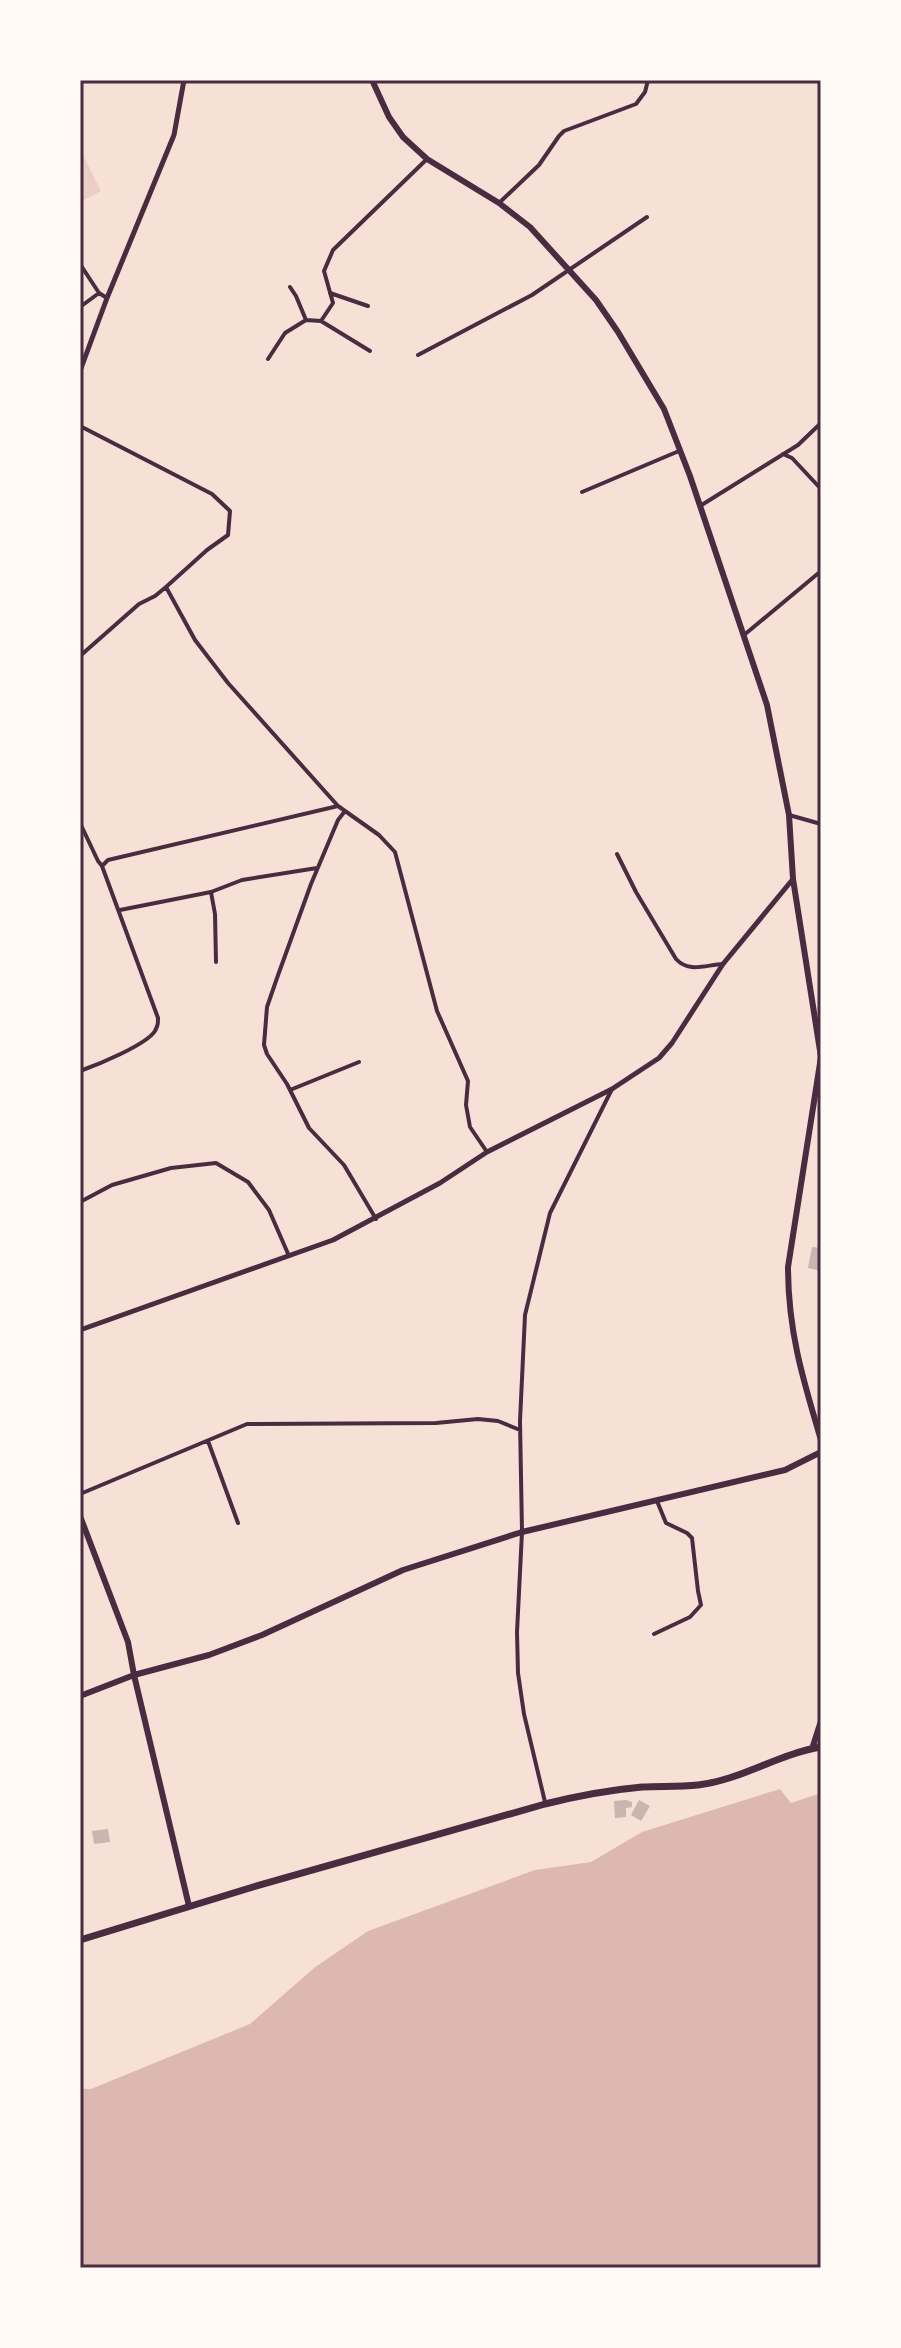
<svg xmlns="http://www.w3.org/2000/svg" width="901" height="2348" font-family="'Work Sans',sans-serif">
<style>
.green{fill:#ebcfc5}
.water{fill:#dcb8b0}
.building{fill:#ccb4b1}
.lines{fill:none;stroke-linecap:round;stroke-linejoin:round}
.minor{stroke:#4a2c40;stroke-width:4}
.tertiary{stroke:#4a2c40;stroke-width:5}
.secondary{stroke:#4a2c40;stroke-width:6}
.primary{stroke:#4a2c40;stroke-width:7}
.neatline{fill:none;stroke:#4a2c40;stroke-width:3}
</style>
<rect width="100%" height="100%" fill="#f7e1d7"/>
<path class="green" d="M80 149 101 191 80 202Z"/>
<path class="water" d="M780 1789 791 1803 821 1793V2268H80V2089H91L250 2024 314 1968 368 1931 535 1870 591 1862 642 1832Z"/>
<path class="building" d="M812 1247 821 1248V1271L808 1268Z
M626 1800 632 1802V1807L626 1808V1817L615 1818 614 1801Z
M639 1800 650 1806 641 1821 631 1815Z
M108 1829 110 1842 94 1844 92 1831Z"/>
<g class="lines">
<path class="minor" d="M499 203 539 165 559 136 564 131 636 104 645 92 648 80
M80 264 99 293 107 298
M330 293 368 306
M80 307 99 293
M306 320 321 321 370 351
M321 321 333 303 324 271 333 250 427 159
M418 355 532 295 647 217
M268 359 285 333 306 320 296 296 290 287
M80 426 212 494 230 511 228 535 207 550 166 587 195 640 228 683 338 806 379 835 395 852 437 1011 468 1081 466 1105 470 1127 487 1152
M783 454 792 458 821 489
M582 492 679 451
M700 506 798 445 821 423
M744 635 821 571
M80 656 139 604 155 596 166 587
M345 811 338 820 311 884 277 978 267 1007 264 1045 267 1054 287 1084 309 1128 344 1165 376 1219
M789 815 821 824
M80 823 98 861 102 866
M617 854 636 892 676 959C689 973 705 965 723 964
M211 892 242 880 317 868
M120 910 211 892 215 914 216 962
M80 1071C97 1065 146 1045 155 1031 158 1025 158 1024 158 1018L102 866 108 860 338 806
M290 1090 359 1062
M80 1202 112 1185 171 1168 216 1163 248 1182 269 1210 289 1256
M208 1441 238 1523
M80 1494 247 1424 436 1423 478 1419 498 1421 520 1430
M654 1634 690 1617 701 1605 698 1591 692 1538 687 1533 666 1523 657 1501
M545 1802 524 1714 518 1673 517 1632 522 1532 520 1421 525 1315 550 1213 612 1089"/>
<path class="tertiary" d="M80 371 107 298 174 135 184 80
M80 1330 333 1240 440 1183 487 1152 612 1089 659 1058 672 1043 723 964 793 879"/>
<path class="secondary" d="M372 80 389 117 403 137 427 159 499 203 530 227 596 300 618 332 664 409 690 476 767 705 789 815 793 879 821 1057 788 1267C788 1331 803 1380 821 1440
M80 1516 128 1642 134 1675 189 1906
M80 1696 134 1675 209 1655 262 1635 403 1570 522 1532 785 1470 821 1452
M812 1749 821 1721"/>
<path class="primary" d="M80 1940 253 1887 545 1804C577 1796 609 1790 642 1787 660 1786 679 1787 698 1785 741 1780 778 1754 821 1747"/>
</g>
<rect width="901" height="2348" fill="none" stroke="#fffaf5" stroke-width="164"/>
<rect x="82" y="82" width="737" height="2184" class="neatline"/>
</svg>
